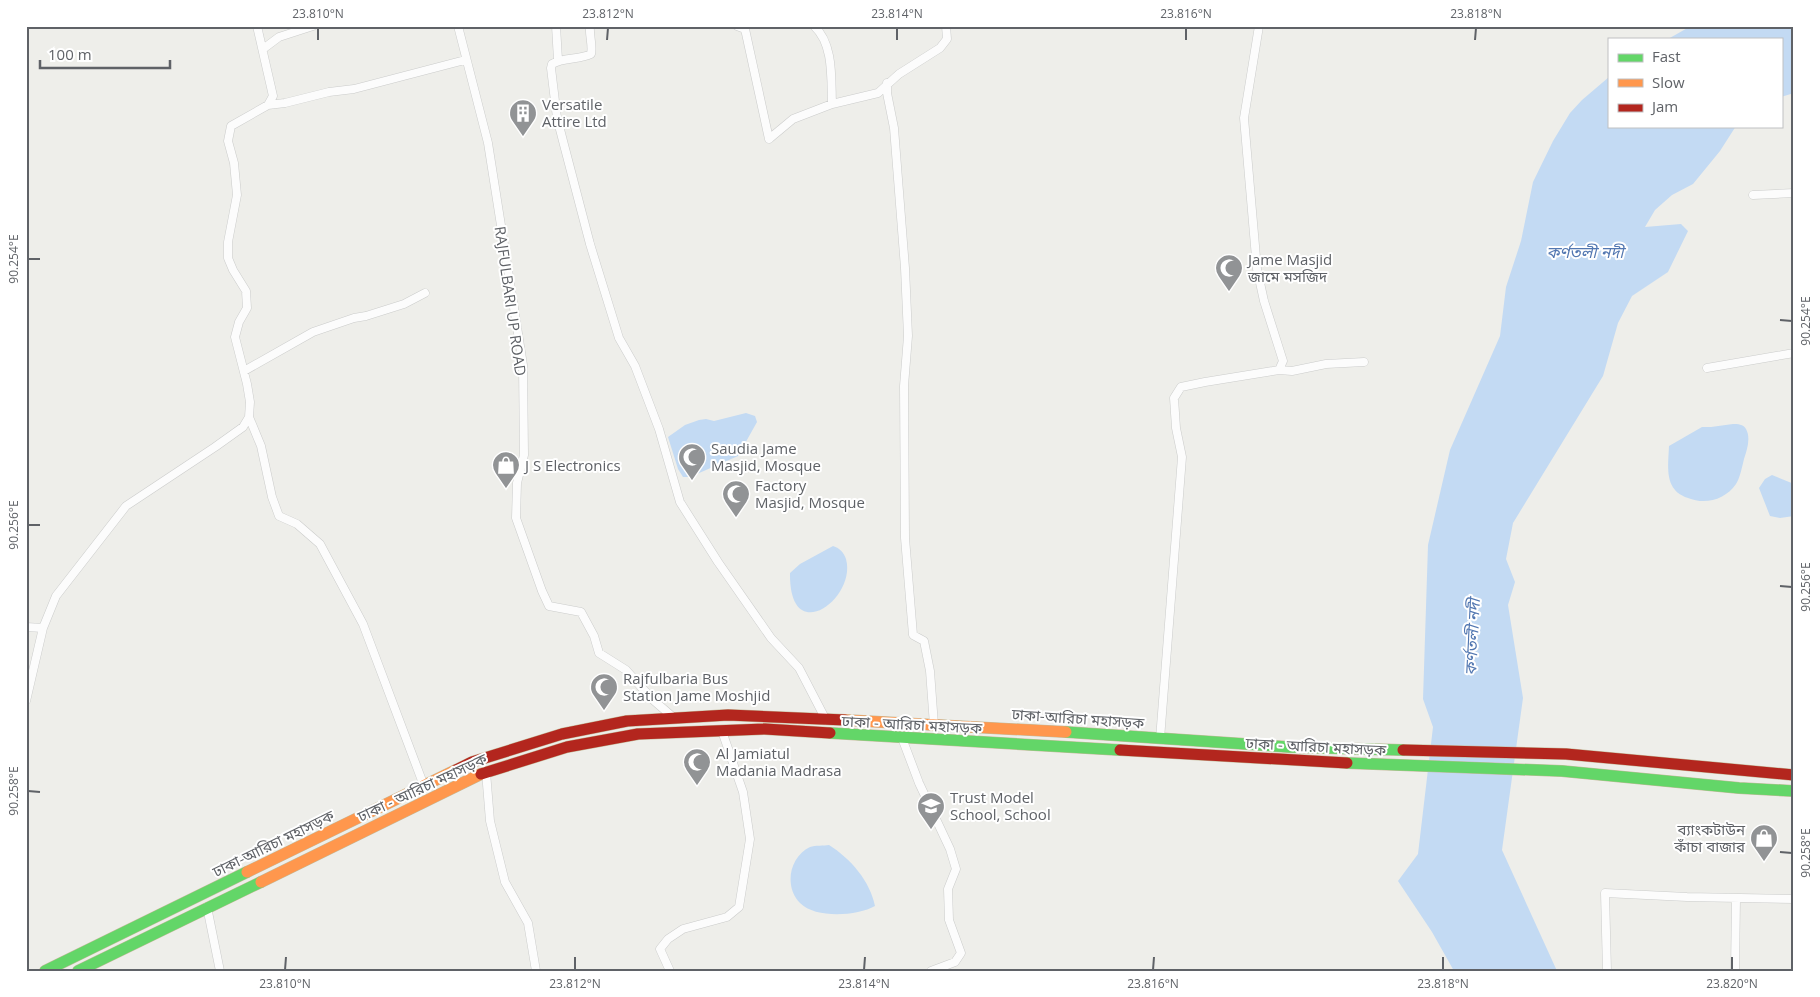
<svg xmlns="http://www.w3.org/2000/svg" width="1820" height="997" font-family="'Open Sans','Noto Sans Bengali',sans-serif">
<style>
.water{fill:#c3daf3}
.lines{fill:none;stroke-linecap:round;stroke-linejoin:round}
.street-casing{stroke:#cbcccb;stroke-width:9}
.fast-casing{stroke:#c3ba9a;stroke-width:12}
.slow-casing{stroke:#c3ba9a;stroke-width:12}
.jam-casing{stroke:#c3ba9a;stroke-width:12}
.street{stroke:#fcfcfc;stroke-width:8}
.fast{stroke:#63d668;stroke-width:11}
.slow{stroke:#ff974d;stroke-width:11}
.jam{stroke:#b3261e;stroke-width:11}
.ticks{fill:none;stroke:#5f6267;stroke-width:2}
.labels{text-anchor:middle;dominant-baseline:central;stroke-width:4;stroke-linejoin:round;paint-order:stroke}
.poi-label{font-size:15px;fill:#5f6267;stroke:#fff;text-anchor:start}
.street-label{font-size:15px;fill:#5f6267;stroke:#fff}
.water-label{font-size:16px;font-style:italic;fill:#5277b1;stroke:#fff}
.neatline{fill:none;stroke:#5f6267;stroke-width:2}
.ticks-label{font-size:12px;text-anchor:middle;fill:#5f6267}
</style>
<rect width="100%" height="100%" fill="#eeeeea"/>
<path class="water" d="M1691 26H1794V93L1781 97V39H1668Z
M1609 77V126H1736L1720 151 1693 184 1672 195 1655 210 1645 227 1681 224 1688 231 1668 272 1632 296 1618 323 1603 376 1513 523 1506 559 1515 582 1508 605 1523 698 1502 850 1557 971H1454L1432 932 1398 881 1418 854 1433 727 1423 699 1428 545 1450 450 1500 336 1506 287 1521 241 1533 182 1553 141 1570 113 1582 100Z
M746 413 755 416 757 422 738 456 690 477H683L678 469 668 437 685 425 699 420 706 419 714 421Z
M1733 424C1738 424 1743 424 1746 429 1751 438 1747 450 1744 459 1742 467 1740 478 1736 484 1725 500 1705 505 1688 498 1664 490 1668 468 1669 446L1702 427H1711Z
M1772 475 1794 484V516L1780 518 1770 516 1759 488 1765 479Z
M833 546C840 548 844 553 846 559 857 598 789 649 790 573L800 564Z
M829 845C851 859 870 881 875 906 857 916 816 919 800 903 784 887 789 857 810 847 815 845 824 846 829 845Z"/>
<g class="lines">
<g class="street-casing">
<path id="street" d="M458 26 488 143 523 365 524 455 517 483 516 518 542 591 549 606 581 612 594 636 599 653 626 670 652 699 674 718
M556 26 558 60
M590 26C589 36 593 45 591 54 579 60 564 57 552 64L551 68 557 118 590 244 619 338 635 366 659 429 680 502 718 562 771 638 799 668 826 720
M737 26 745 29 769 139
M814 26C834 44 831 79 832 104
M263 49 279 37 313 26
M887 83V93L894 128 905 268 908 336 904 386 905 538 913 635 924 641 930 671 934 725
M268 105 285 103 329 92 354 89 465 60
M769 139 793 119 832 104 878 93 899 74 940 48 947 39 946 26
M1753 195 1794 193
M1707 368 1794 353
M1279 370 1292 371 1326 364 1364 362
M244 371 313 332 354 318 366 316 404 304 425 293
M249 417 261 446 272 497 279 516 297 524 320 544 363 624 424 786
M26 627 43 628
M26 701 43 628 56 596 126 506 215 447 243 427 249 417 250 402 247 384 235 337 239 322 247 308 246 291 233 270 228 258V242L237 195 234 163 228 141 231 126 268 105 273 96 257 26
M902 738 919 783 950 849 956 869 948 889 949 920 961 953 955 962 931 971
M1160 739 1182 457 1176 428 1174 398 1181 387 1205 382 1279 370 1283 361 1264 301 1257 269 1244 118 1259 26
M486 772 490 821 505 882 528 923 536 971
M207 907 220 971
M670 971 660 949 668 939 683 929 727 917 739 907 750 839 743 792 722 731
M1607 971 1605 893 1687 897 1794 899
M1735 971 1736 898"/>
</g>
<g class="fast-casing">
<path id="fast" d="M1066 732 1289 747 1403 750
M830 733 1120 750
M1347 763 1562 771 1739 788 1794 791
M45 971 247 872
M78 971 261 882"/>
</g>
<g class="slow-casing">
<path id="slow" d="M845 720 1066 732
M247 872 456 770
M261 882 481 774"/>
</g>
<g class="jam-casing">
<path id="jam" d="M1120 750 1347 763
M1403 750 1566 754 1794 775
M456 770 472 762 562 734 627 721 728 715 845 720
M481 774 567 747 638 734 765 729 830 733"/>
</g>
<use href="#street" class="street"/>
<use href="#fast" class="fast"/>
<use href="#slow" class="slow"/>
<use href="#jam" class="jam"/>
</g>
<path class="ticks" d="M318 40V28M607 40 608 28M897 40V28M1186 40V28M1475 40 1476 28M28 259H40M1780 320 1792 321M28 525H40M1780 586 1792 587M28 791 40 792M1780 852 1792 853M285 970 286 957M575 970V957M864 970 865 957M1153 970 1154 957M1443 970V957M1732 970V957"/>
<defs>
<g id="building-pin" transform="scale(1.4375)"><path d="M0 17L-7.5 6A9.5 9.5 0 1 1 7.5 6Z" fill="#919395" stroke="#fff"/><path d="M-4-6H4V6H1V3H-1V6H-4ZM-2.5-4.3h1.7v1.8h-1.7ZM.8-4.3h1.7v1.8H.8ZM-2.5-1h1.7V.8h-1.7ZM.8-1h1.7V.8H.8Z" fill="#fff"/></g>
<g id="mosque-pin" transform="scale(1.4375)"><path d="M0 17L-7.5 6A9.5 9.5 0 1 1 7.5 6Z" fill="#919395" stroke="#fff"/><path d="M3.5-4.9A6 6 0 1 0 3.5 4.9A5 5 0 1 1 3.5-4.9Z" fill="#fff"/></g>
<g id="shop-pin" transform="scale(1.4375)"><path d="M0 17L-7.5 6A9.5 9.5 0 1 1 7.5 6Z" fill="#919395" stroke="#fff"/><path d="M-5-2.5h2.3a2.7 3.5 0 0 1 5.4 0H5L5.5 6h-11ZM-1.5-2.5h3a1.5 2.3 0 0 0-3 0Z" fill="#fff"/></g>
<g id="school-pin" transform="scale(1.4375)"><path d="M0 17L-7.5 6A9.5 9.5 0 1 1 7.5 6Z" fill="#919395" stroke="#fff"/><path d="M0-5L7-2L0 1L-7-2ZM-4 1L0 2.5L4 1V4Q0 6-4 4Z" fill="#fff"/></g>
</defs>
<g fill-rule="evenodd">
<use href="#building-pin" x="523" y="113"/>
<use href="#mosque-pin" x="1229" y="268"/>
<use href="#mosque-pin" x="692" y="457"/>
<use href="#shop-pin" x="506" y="465"/>
<use href="#mosque-pin" x="736" y="494"/>
<use href="#mosque-pin" x="604" y="687"/>
<use href="#mosque-pin" x="697" y="762"/>
<use href="#school-pin" x="931" y="806"/>
<use href="#shop-pin" x="1764" y="838"/>
</g>
<g class="labels">
<g class="poi-label">
<text x="542" y="104">Versatile<tspan x="542" dy="17">Attire Ltd</tspan></text>
<text x="1248" y="259">Jame Masjid<tspan x="1248" dy="17">জামে মসজিদ</tspan></text>
<text x="711" y="448">Saudia Jame<tspan x="711" dy="17">Masjid, Mosque</tspan></text>
<text x="525" y="465">J S Electronics</text>
<text x="755" y="485">Factory<tspan x="755" dy="17">Masjid, Mosque</tspan></text>
<text x="623" y="678">Rajfulbaria Bus<tspan x="623" dy="17">Station Jame Moshjid</tspan></text>
<text x="716" y="753">Al Jamiatul<tspan x="716" dy="17">Madania Madrasa</tspan></text>
<text x="950" y="797">Trust Model<tspan x="950" dy="17">School, School</tspan></text>
<text x="1745" y="829" text-anchor="end">ব্যাংকটাউন<tspan x="1745" dy="17">কাঁচা বাজার</tspan></text>
</g>
<g class="street-label">
<text transform="translate(511 301) rotate(82)">RAJFULBARI UP ROAD</text>
<text transform="translate(1078 718) rotate(4)">ঢাকা-আরিচা মহাসড়ক</text>
<text transform="translate(912 724) rotate(3)">ঢাকা - আরিচা মহাসড়ক</text>
<text transform="translate(1316 746) rotate(3)">ঢাকা - আরিচা মহাসড়ক</text>
<text transform="translate(422 787) rotate(-25)">ঢাকা - আরিচা মহাসড়ক</text>
<text transform="translate(273 843) rotate(-26)">ঢাকা-আরিচা মহাসড়ক</text>
</g>
<g class="water-label">
<text x="1585" y="252">কর্ণতলী নদী</text>
<text transform="translate(1472 637) rotate(-87)">কর্ণতলী নদী</text>
</g>
</g>
<rect width="1820" height="997" fill="none" stroke="#ffffff" stroke-width="55"/>
<rect x="1608" y="38" width="175" height="90" fill="#ffffff" stroke="#bfc0c2"/>
<rect x="1618" y="54" width="25" height="8" fill="#63d668" stroke="#bfc0c2"/>
<text x="1652" y="62" font-size="15" fill="#5f6267">Fast</text>
<rect x="1618" y="79" width="25" height="8" fill="#ff974d" stroke="#bfc0c2"/>
<text x="1652" y="88" font-size="15" fill="#5f6267">Slow</text>
<rect x="1618" y="104" width="25" height="8" fill="#b3261e" stroke="#bfc0c2"/>
<text x="1652" y="112" font-size="15" fill="#5f6267">Jam</text>
<path d="M40 60v8h130v-8" fill="none" stroke="#5f6267" stroke-width="2.5"/>
<text x="48" y="60" font-size="15" fill="#5f6267" stroke="#ffffff" stroke-width="4" paint-order="stroke">100 m</text>
<rect x="28" y="28" width="1764" height="942" class="neatline"/>
<g class="ticks-label">
<text x="318" y="18">23.810°N</text>
<text x="608" y="18">23.812°N</text>
<text x="897" y="18">23.814°N</text>
<text x="1186" y="18">23.816°N</text>
<text x="1476" y="18">23.818°N</text>
<text transform="translate(14 259) rotate(-90)" y="4">90.254°E</text>
<text transform="translate(1806 321) rotate(-90)" y="4">90.254°E</text>
<text transform="translate(14 525) rotate(-90)" y="4">90.256°E</text>
<text transform="translate(1806 587) rotate(-90)" y="4">90.256°E</text>
<text transform="translate(14 791) rotate(-90)" y="4">90.258°E</text>
<text transform="translate(1806 853) rotate(-90)" y="4">90.258°E</text>
<text x="285" y="988">23.810°N</text>
<text x="575" y="988">23.812°N</text>
<text x="864" y="988">23.814°N</text>
<text x="1153" y="988">23.816°N</text>
<text x="1443" y="988">23.818°N</text>
<text x="1732" y="988">23.820°N</text>
</g>
</svg>
